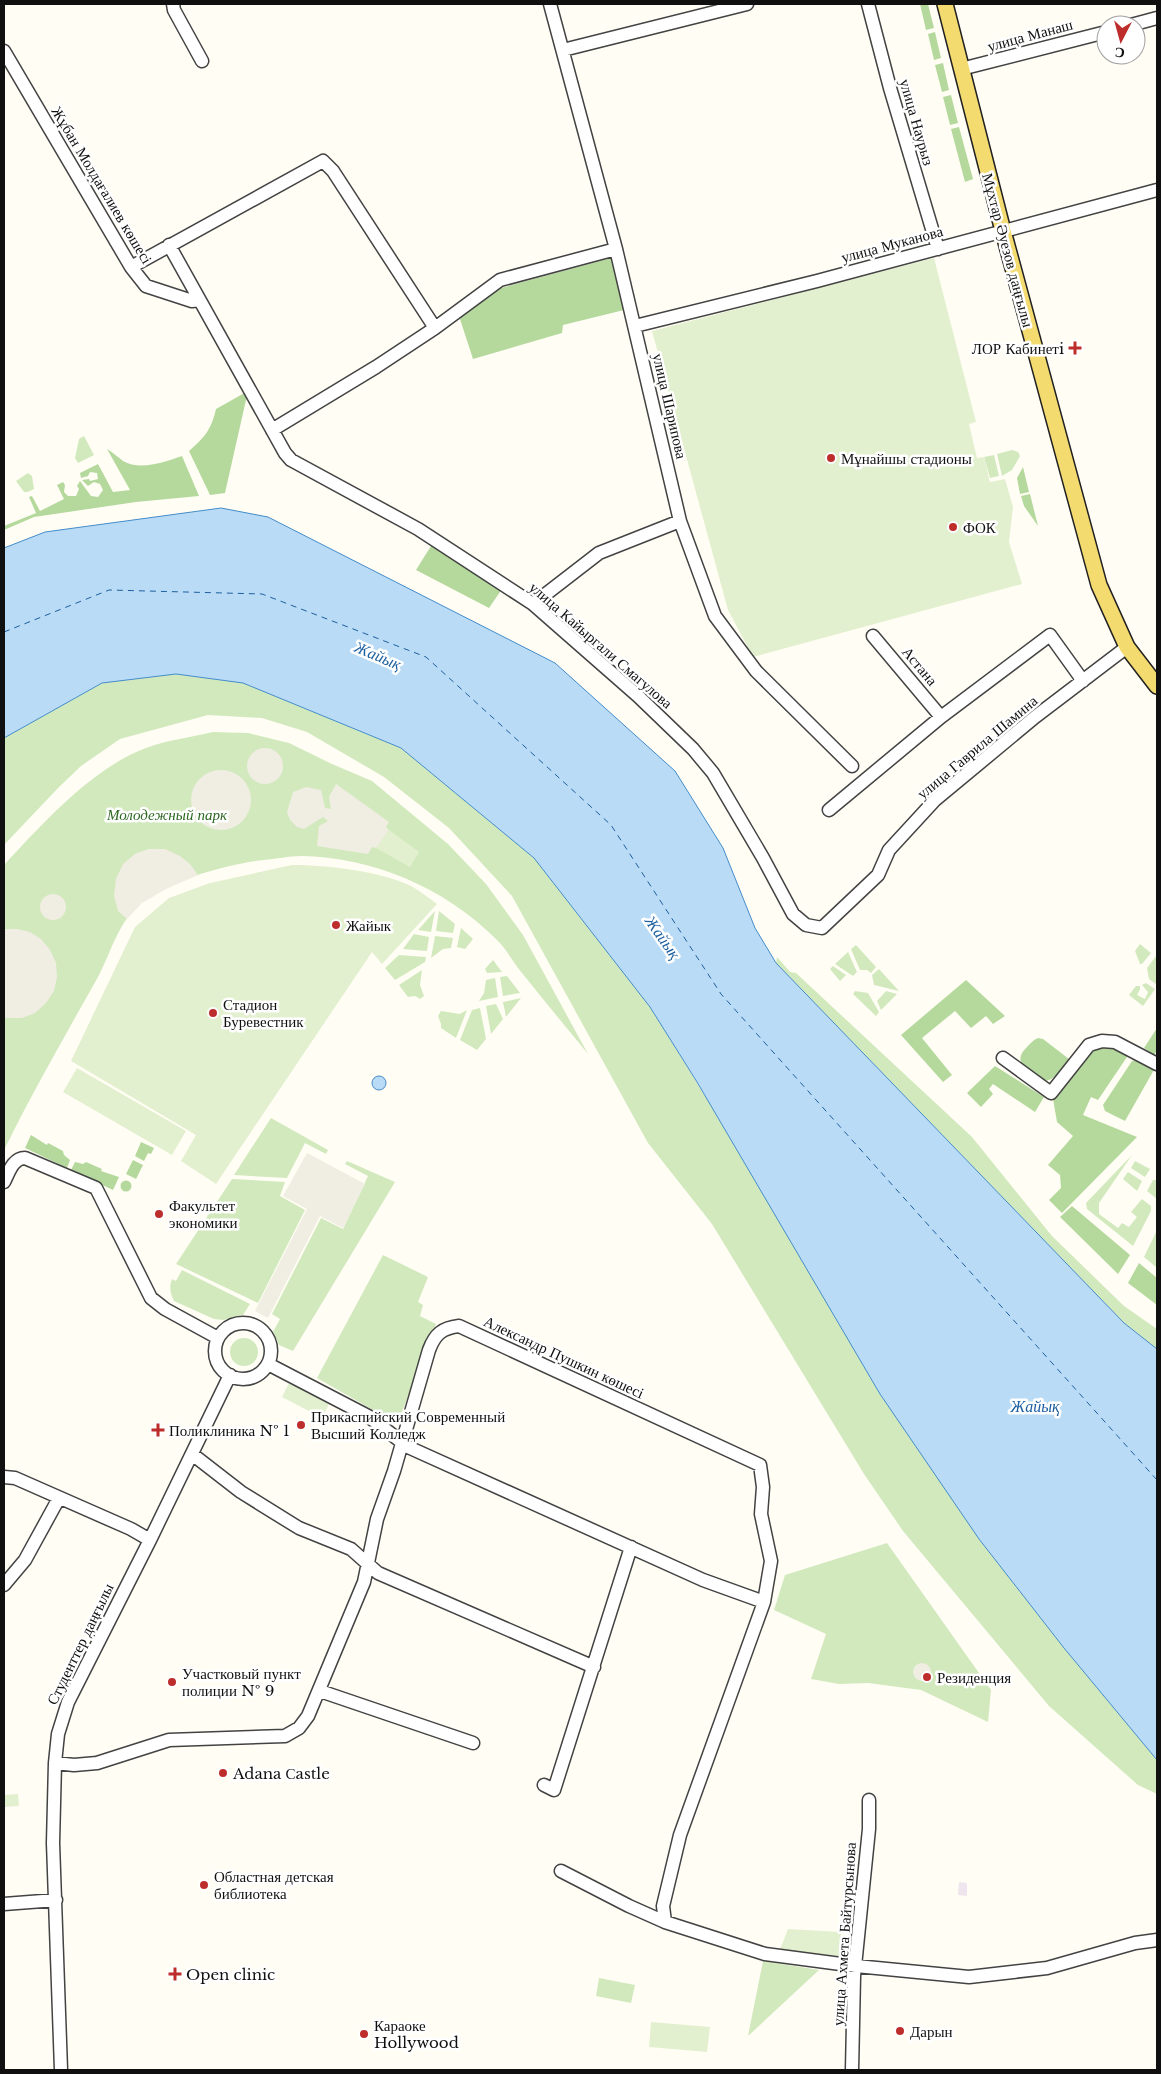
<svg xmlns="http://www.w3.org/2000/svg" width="1161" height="2074" font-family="'Libre Baskerville',serif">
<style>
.industrial{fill:#eee5ee}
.green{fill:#d2e9be}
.forest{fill:#b5d99d}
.pitch{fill:#e3f0cf}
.plaza{fill:#f0ede2}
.water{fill:#badbf5;stroke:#438cca}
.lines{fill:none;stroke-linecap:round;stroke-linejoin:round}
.ferry{stroke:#1c5fa0;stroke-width:1;stroke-dasharray:6 5;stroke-linecap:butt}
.minor-casing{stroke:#434343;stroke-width:15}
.major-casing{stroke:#212121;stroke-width:18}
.minor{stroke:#fff;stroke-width:12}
.major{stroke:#f4db6f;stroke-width:15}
.poi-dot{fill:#bd2d2b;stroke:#fff;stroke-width:2}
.labels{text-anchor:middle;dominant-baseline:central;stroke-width:5;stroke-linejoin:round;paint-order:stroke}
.street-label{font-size:15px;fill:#101010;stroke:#fff}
.poi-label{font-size:15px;fill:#101010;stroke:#fff;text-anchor:start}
.park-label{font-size:15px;font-style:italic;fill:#2c6721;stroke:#fff}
.water-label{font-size:16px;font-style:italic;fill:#1c5fa0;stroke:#fff}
</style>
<rect width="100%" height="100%" fill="#fffdf4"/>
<path class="industrial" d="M959 1882 967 1883V1896L958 1895Z"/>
<path class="green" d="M84 436 94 455 78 463 75 458 79 439Z
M1012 450 1018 452 1020 456 1012 470 1002 476 997 454Z
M994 455 999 476 990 478 984 457Z
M28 473 32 476 34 489 28 492H24L16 481Z
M176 674 243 683 401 748 534 858 650 1007 979 1539 1064 1648 1157 1760V1794L1138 1785 1049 1706 903 1531 864 1474 712 1224 648 1143 512 896 449 828 384 777 307 732 262 718 208 715 120 739 81 766 58 788 4 845V738L102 683Z
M213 732 248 733 289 743 332 764 372 781 448 844 486 884 523 935 588 1054C565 1026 541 997 518 968 511 959 505 947 496 939 445 888 373 857 301 856 289 856 276 859 264 860 229 864 169 880 141 903 119 921 111 952 98 977 66 1034 33 1091 4 1150V865C42 824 92 768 146 748 167 740 192 737 213 732Z
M435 911 431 932 418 930Z
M439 911 455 924 453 933 436 931Z
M461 928 473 939 465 949 457 947Z
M414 934 429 937 427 951 403 949Z
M435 936 453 938 451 948 443 949 431 958Z
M1140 944 1151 953 1142 964H1140L1135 951Z
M856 945 876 967 871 973 867 970H860L851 949Z
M848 952 857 972 853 976 835 964Z
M399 955 426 957 425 962 395 980 385 968Z
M1156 956 1157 957V985L1149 979 1147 968Z
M777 957 790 972 796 973 972 1137 1052 1236 1124 1306 1157 1329V1349L1124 1323 776 963Z
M493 960 502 972 487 973 485 969Z
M833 966 846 975 840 981 830 969Z
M879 969 899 991 874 985 872 975Z
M422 970 420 985 424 996 420 999 415 996 408 997 399 985Z
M507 976 520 993 503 996 500 977Z
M495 978 498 997 479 1001 484 993 486 980Z
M1146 983 1155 989 1143 1006 1129 995 1136 986H1140V989L1137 995 1145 999 1148 992 1142 985Z
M855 991 868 993 879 1012 876 1016 853 994Z
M886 991 897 994 881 1010 877 1001Z
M521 998 506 1017 503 1002Z
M496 1004 503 1019 491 1034 486 1006Z
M480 1008 486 1039 477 1050 460 1040 472 1010Z
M467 1010 456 1038 441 1028V1024L438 1016 441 1011 460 1014Z
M271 1118 328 1150 326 1154 305 1143 287 1178 234 1175Z
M1132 1155 1099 1203V1214L1118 1228 1122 1223 1129 1227 1137 1217 1131 1212 1142 1199 1151 1206V1211L1133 1246 1087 1209 1086 1203Z
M347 1161 395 1182 293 1351 279 1345 273 1332 280 1319 272 1314 321 1218 343 1229 368 1176 345 1164Z
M1135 1161 1150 1169 1145 1177 1131 1168Z
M1128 1172 1142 1181 1137 1191 1123 1179Z
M232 1179 285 1182 280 1196 305 1210 258 1303 176 1264Z
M1153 1180H1157V1199L1147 1191Z
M1157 1230V1268L1144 1257Z
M383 1255 428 1277 418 1302 423 1305 420 1316 436 1324 400 1417 392 1413 389 1419 317 1378Z
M182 1270 250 1304 243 1315 223 1320 214 1319 174 1301C170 1293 169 1287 172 1279L176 1281Z
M230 1352a14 14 0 1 1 28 0a14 14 0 1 1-28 0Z
M887 1543 991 1690 988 1722 921 1690 868 1683 839 1684 811 1679 826 1634 774 1610 785 1575Z
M763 1961 819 1970 748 2036Z
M599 1978 635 1985 631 2003 596 1996Z"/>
<path class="forest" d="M920 4H928L934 28 926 30Z
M935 32 941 58 934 60 928 34Z
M943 63 949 90 942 92 935 65Z
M951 95 958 123 950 125 943 97Z
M959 127 973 179 965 182 951 129Z
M611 258 624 310 563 325 562 333 473 359 460 319 461 313 465 308 501 288Z
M248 391 225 493 210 495 189 451C205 437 211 430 216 409Z
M107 449C112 452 118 457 123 461 140 471 165 462 182 456L199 496 136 502 34 517 4 530V526L36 513 29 497 32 496 40 511 64 499 57 485 63 482 65 485 64 492 68 496H76L79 489 77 486 80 481 91 496 98 497 103 490 100 484 94 482 88 486 82 480 89 479 90 481 98 479 97 473 90 472 88 476 81 478 80 473 98 464 113 492 130 490Z
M1023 467 1029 492 1020 494 1017 478Z
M1030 494 1038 526 1024 506 1021 496Z
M431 546 502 589 489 608 416 570Z
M966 980 1005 1016 993 1024 986 1016 971 1028 955 1011 922 1038 952 1075 943 1082 901 1035Z
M1157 1028V1051L1154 1055 1144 1048Z
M1038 1038 1043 1039 1069 1059C1062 1067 1056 1080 1045 1081 1032 1072 1010 1064 1026 1048 1030 1044 1033 1040 1038 1038Z
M1097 1046H1112L1128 1054 1127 1057 1098 1100 1091 1097 1083 1115 1137 1137 1062 1213 1049 1200 1061 1188 1060 1175 1048 1165 1073 1136 1057 1122 1053 1099 1089 1051Z
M1136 1060 1155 1068 1125 1121 1105 1111 1103 1105 1132 1061Z
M995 1066 1044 1097 1035 1112 993 1084 989 1089 993 1094 981 1107 967 1093Z
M31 1135 47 1145 48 1143 63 1151 64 1155 70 1160 67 1168 25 1148Z
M141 1142 154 1148 151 1154 148 1153 144 1161 135 1156Z
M133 1160 143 1165 136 1179 126 1174Z
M75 1162 83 1164 86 1162 102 1169 101 1171 119 1177 113 1190 71 1170Z
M120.5 1186a5.5 5.5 0 1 1 11 0a5.5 5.5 0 1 1-11 0Z
M1072 1206 1130 1255 1118 1274 1060 1217Z
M1139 1263 1157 1278V1305L1128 1283Z"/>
<path class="pitch" d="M934 258 976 422 969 424 977 458 984 457 990 482 1005 479 1013 507 1009 542 1022 584 753 657 728 610 652 331Z
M389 830 419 852 410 867 376 848Z
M292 865C327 865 380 871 411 886 420 891 429 898 437 904L382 964 372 952 216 1184 181 1161 196 1135 71 1061 135 927 169 898 210 883Z
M77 1068 186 1131 172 1155 63 1092Z
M289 1383 329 1404 322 1418 282 1397Z
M18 1794 19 1806 4 1807V1795Z
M788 1929 841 1932 840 1956 779 1952Z
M651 2022 710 2027 707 2052 649 2047Z"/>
<path class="plaza" d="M247 766a18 18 0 1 1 36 0a18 18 0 1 1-36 0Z
M191 800a30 30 0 1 1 60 0a30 30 0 1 1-60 0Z
M336 784 389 822 386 827 389 830 376 848 372 847 368 854 317 846 319 826 328 821 323 817 304 829 297 827 290 820 287 812 293 792 306 787 321 790 325 808 331 809 329 797Z
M148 849H165L180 856 190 864 198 875 166 889 142 903 127 919 118 911 114 896 116 879 123 864 135 854Z
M40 907a13 13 0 1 1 26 0a13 13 0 1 1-26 0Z
M4 929H17L30 932 41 939 50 950 56 963 57 977 54 991 46 1003 35 1013 22 1018H4Z
M307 1153 365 1184 343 1228 320 1216 268 1318 255 1311 307 1209 283 1196Z
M913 1672a9 9 0 1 1 18 0a9 9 0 1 1-18 0Z"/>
<path class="water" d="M221 508 268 517 555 663 675 771 723 848 755 928 776 963 1124 1323 1157 1349V1760L1064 1648 979 1539 880 1394 697 1082 650 1007 534 858 401 748 243 683 176 674 102 683 4 738V548L45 532Z
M372 1083a7 7 0 1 1 14 0a7 7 0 1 1-14 0Z"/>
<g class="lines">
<path class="ferry" d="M4 632 109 590 262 594 426 657 611 825 721 994 1157 1480"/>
<g class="minor-casing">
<path id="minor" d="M173 4 174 10 202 61
M550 4 616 249 680 521 715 616 756 671 852 766
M868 4 890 88 938 249
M1131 25 1157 18
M563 50 747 4
M4 51 131 267 146 286 192 301 199 300
M961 69 1106 32
M169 245 285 453 291 460 418 529 533 604 638 696 693 749 713 773 763 858 793 914 806 925 822 928 878 875 889 850 935 800 1035 717 1127 647
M131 267 323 161 333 171 435 328 500 280 616 249
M635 326 817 281 1157 190
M272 430 376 367 435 328
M533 604 599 553 680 521
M873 636 941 717
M829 810 941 717 1050 635 1083 681
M1003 1058 1051 1093 1089 1045 1102 1041 1115 1042 1157 1064
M4 1182C9 1172 13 1158 25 1158L96 1188 151 1298 165 1309 218 1338
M215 1351a28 28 0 1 1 56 0a28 28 0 1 1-56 0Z
M268 1364 368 1416 408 1447 703 1580 764 1602
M192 1454 241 1492 299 1528 351 1549 378 1573 594 1667
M4 1477 15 1478 131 1529 150 1540
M4 1585 25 1560 59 1498
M320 1691 473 1743
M55 1763 74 1765 97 1763 169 1740 285 1736 299 1728 308 1716 364 1582 377 1519 394 1471 429 1350C435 1334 442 1328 459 1326L760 1465 763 1487 761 1514 771 1561 764 1602 680 1835 663 1906 665 1922 765 1954 856 1966 969 1977 1047 1968 1135 1943 1157 1940
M544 1785 554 1790 631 1547
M561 1871 629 1906 665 1922
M4 1904 56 1900
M61 2070 53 1843 55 1763 58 1734 68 1702 150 1540 230 1375
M852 2070 854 1976 869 1829V1800"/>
</g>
<g class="major-casing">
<path id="major" d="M945 4 1003 231 1099 585 1127 647 1157 686"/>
</g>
<use href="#minor" class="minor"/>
<use href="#major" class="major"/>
</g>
<g class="poi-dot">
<path d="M1072.5 340.5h5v5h5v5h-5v5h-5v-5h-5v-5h5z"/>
<circle cx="831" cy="458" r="5"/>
<circle cx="953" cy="527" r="5"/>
<circle cx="336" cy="925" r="5"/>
<circle cx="213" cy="1013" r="5"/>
<circle cx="159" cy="1214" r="5"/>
<circle cx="301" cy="1425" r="5"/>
<path d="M155.5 1422.5h5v5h5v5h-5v5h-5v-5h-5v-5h5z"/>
<circle cx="927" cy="1677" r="5"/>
<circle cx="172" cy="1682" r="5"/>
<circle cx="223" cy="1773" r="5"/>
<circle cx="204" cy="1885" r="5"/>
<path d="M172.5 1966.5h5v5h5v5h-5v5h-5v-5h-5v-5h5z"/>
<circle cx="900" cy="2031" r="5"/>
<circle cx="364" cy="2034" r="5"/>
</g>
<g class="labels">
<g class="street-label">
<text transform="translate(1030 35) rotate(-15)">улица Манаш</text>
<text transform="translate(917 122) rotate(74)">улица Наурыз</text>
<text transform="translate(102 185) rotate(59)">Жұбан Молдағалиев көшесі</text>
<text transform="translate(892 244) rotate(-15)">улица Муканова</text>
<text transform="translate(1008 250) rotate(75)">Мұхтар Әуезов даңғылы</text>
<text transform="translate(670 406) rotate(77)">улица Шарипова</text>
<text transform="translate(601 645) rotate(41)">улица Кайыргали Смагулова</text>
<text transform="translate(920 666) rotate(50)">Астана</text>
<text transform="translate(977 747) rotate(-40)">улица Гаврила Шамина</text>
<text transform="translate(564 1357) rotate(25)">Александр Пушкин көшесі</text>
<text transform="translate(80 1644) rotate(-64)">Студенттер даңғылы</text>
<text transform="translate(844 1934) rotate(-86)">улица Ахмета Байтурсынова</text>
</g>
<g class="poi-label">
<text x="1064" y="348" text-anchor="end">ЛОР Кабинетi</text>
<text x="841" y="458">Мұнайшы стадионы</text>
<text x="963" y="527">ФОК</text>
<text x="346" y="925">Жайык</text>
<text x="223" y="1004">Стадион<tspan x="223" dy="17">Буревестник</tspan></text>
<text x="169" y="1205">Факультет<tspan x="169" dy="17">экономики</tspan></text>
<text x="311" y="1416">Прикаспийский Современный<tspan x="311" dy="17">Высший Колледж</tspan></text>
<text x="169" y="1430">Поликлиника № 1</text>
<text x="182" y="1673">Участковый пункт<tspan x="182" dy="17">полиции № 9</tspan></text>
<text x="937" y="1677">Резиденция</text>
<text x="233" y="1773">Adana Сastle</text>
<text x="214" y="1876">Областная детская<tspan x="214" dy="17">библиотека</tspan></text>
<text x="186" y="1974">Open clinic</text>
<text x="374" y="2025">Караоке<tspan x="374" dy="17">Hollywood</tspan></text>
<text x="910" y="2031">Дарын</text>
</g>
<g class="park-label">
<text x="167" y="814">Молодежный парк</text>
</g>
<g class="water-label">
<text transform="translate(378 655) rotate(23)">Жайық</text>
<text transform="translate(663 937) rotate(55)">Жайық</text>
<text x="1035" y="1406">Жайық</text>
</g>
</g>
<rect width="1161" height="2074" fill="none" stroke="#101010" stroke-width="10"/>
<g transform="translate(1121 40) rotate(186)"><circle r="24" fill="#ffffff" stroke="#9f9f9f"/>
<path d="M0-4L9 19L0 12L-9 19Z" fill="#bd2d2b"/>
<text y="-8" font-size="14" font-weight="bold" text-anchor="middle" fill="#101010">С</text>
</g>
</svg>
